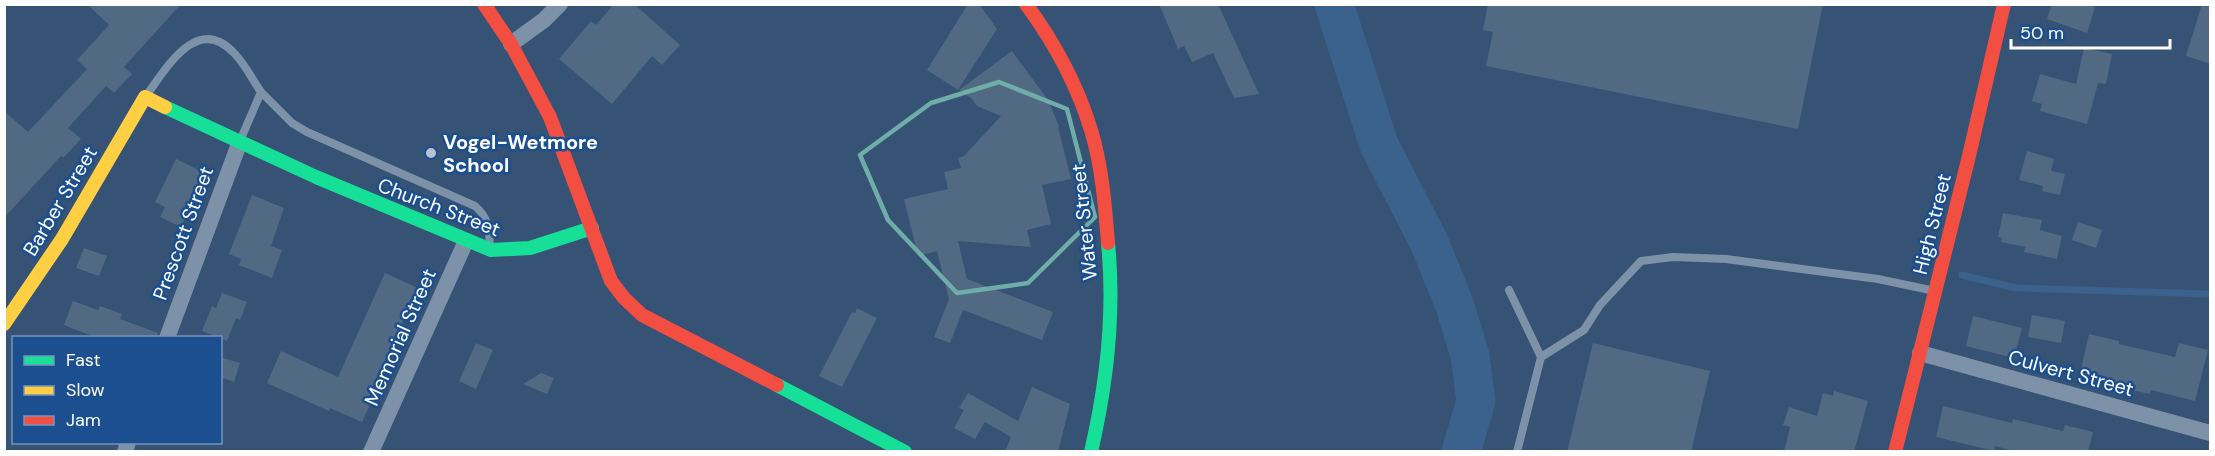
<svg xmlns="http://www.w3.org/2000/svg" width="2215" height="456" font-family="'DM Sans',sans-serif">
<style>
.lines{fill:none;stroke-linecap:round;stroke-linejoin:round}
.stream{stroke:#3b618d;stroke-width:7}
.river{stroke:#3b618d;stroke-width:39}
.building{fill:#526984}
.lane{stroke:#7d92a8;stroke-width:8}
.street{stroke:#7d92a8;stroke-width:16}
.fast{stroke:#16e098;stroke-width:14}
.slow{stroke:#ffcf43;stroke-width:14}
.jam{stroke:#f24e42;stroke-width:14}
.marked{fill:none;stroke:#6fada8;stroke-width:4.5;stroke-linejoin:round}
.poi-dot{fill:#b9c2ce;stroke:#1b4f8f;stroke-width:2}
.labels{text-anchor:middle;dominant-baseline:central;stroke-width:5;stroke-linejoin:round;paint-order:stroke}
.poi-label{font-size:20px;font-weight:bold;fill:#fff;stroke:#1b4f8f;text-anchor:start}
.street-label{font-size:20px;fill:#fff;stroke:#1b4f8f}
</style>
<rect width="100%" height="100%" fill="#365274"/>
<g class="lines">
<path class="stream" d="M1962 275 2016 288 2210 294"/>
<path class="river" d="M1334 4 1379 145 1429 242 1455 306 1470 356 1476 401 1461 452"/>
</g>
<path class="building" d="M87 4H181L124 67 132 74 114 93 106 86 68 128 81 139 63 158 61 156 4 218V111L28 132 87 69 77 60 109 25Z
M614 4H634L680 45 662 65 652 56 612 104 559 59 591 21 596 25Z
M968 4H979L997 29 958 90 927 70Z
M1159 4H1218L1259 94 1234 98 1213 53 1192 62 1184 46 1178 49Z
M1488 4H1823L1798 129 1486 66 1493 32 1483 30Z
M2052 4H2086L2095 7 2087 33 2047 19Z
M2202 4H2211V64L2186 56Z
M2084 48 2112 54 2106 84 2098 83 2087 124 2040 111 2042 104 2032 101 2040 74 2076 84Z
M1012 51 1048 100 1059 126 1058 127 1071 179 1042 185 1051 224 1027 230 1031 247 958 241 967 279 1053 312 1042 340 963 310 950 343 934 337 949 299 937 251 918 256 904 199 948 189 944 172 961 168 958 158 964 156 1001 116 977 106 971 98 959 90Z
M2027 151 2054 159 2051 171 2065 174 2060 195 2042 191 2043 186 2019 180Z
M176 159 207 174 181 227 160 217 165 207 155 202Z
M252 195 284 208 271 246 282 250 272 278 239 265 241 259 229 254Z
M2003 213 2042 220 2040 230 2062 236 2057 259 2024 252 2025 247 2001 242 2002 238 1998 237Z
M2078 222 2102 230 2096 248 2072 240Z
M84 248 107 256 99 276 76 268Z
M385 273 418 288 368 399 372 400 362 422 330 408 329 411 267 383 281 351 338 377Z
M222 293 247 302 240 320 236 318 227 341 202 331 212 306 216 308Z
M73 301 98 310 100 306 122 314 120 319 158 333 157 338H97L64 325Z
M857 308 877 318 842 387 819 376 852 312 855 313Z
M2032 315 2065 321 2061 343 2028 337Z
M1973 316 2022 328 2014 358 1966 346Z
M2089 334 2119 341V344L2175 357 2179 343 2208 350 2195 401 2151 390 2150 394 2079 378Z
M476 343 493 350 476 389 459 381Z
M1593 343 1710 371 1691 452H1567Z
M220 357 240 363 234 382 220 377Z
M541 373 554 378 547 394 523 384Z
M1032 387 1070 404 1058 452H1005L1011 437 985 422 975 439 954 428 964 410 959 408 968 393 1018 421Z
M1834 391 1868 401 1854 452H1784L1790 427 1783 425 1789 407 1817 416 1823 393 1833 396Z
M1943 406 2012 423 2013 419 2063 431 2065 425 2093 432 2088 452H2017L1995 446 1994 451 1936 437Z"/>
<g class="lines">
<path class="lane" d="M261 92 292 123 307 132 475 206C489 218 489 229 490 247
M146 96C166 69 197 13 234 53 245 64 252 79 261 92L240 141
M1509 290 1541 357 1517 452
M1541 357 1584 330 1600 305 1641 261 1673 257 1726 259 1878 279 1935 291"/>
<path class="street" d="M511 44 544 20 560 4
M167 338 239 144
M1920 353 2210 433
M125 452 128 442
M371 452 466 241"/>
<path class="fast" d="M165 107 316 177 491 250 530 248 592 228
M777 385 905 452
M1091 452C1107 383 1115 313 1108 243"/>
<path class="slow" d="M4 324 62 239 145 97 165 107"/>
<path class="jam" d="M484 4 511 44 550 117 611 281 624 298 642 315 777 385
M1026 4C1054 42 1077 84 1091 130 1102 166 1105 205 1108 243
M1895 452 1969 156 2004 4"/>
</g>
<path class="marked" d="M999 82 1067 109 1095 217 1028 283 957 293 888 220 860 155 931 103Z"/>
<circle class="poi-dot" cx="431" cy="153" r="6"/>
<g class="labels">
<g class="poi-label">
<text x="443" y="142">Vogel-Wetmore<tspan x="443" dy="23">School</tspan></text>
</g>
<g class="street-label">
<text transform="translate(60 201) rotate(-59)">Barber Street</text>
<text transform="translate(439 207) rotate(21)">Church Street</text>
<text transform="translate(1084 222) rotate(-96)">Water Street</text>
<text transform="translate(1932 224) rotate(-76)">High Street</text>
<text transform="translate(183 233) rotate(-70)">Prescott Street</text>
<text transform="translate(400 337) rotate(-66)">Memorial Street</text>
<text transform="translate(2071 373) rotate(15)">Culvert Street</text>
</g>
</g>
<rect width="2215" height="456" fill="none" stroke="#ffffff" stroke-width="12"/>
<rect x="12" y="336" width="210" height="108" fill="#1b4f8f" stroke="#7695bc" stroke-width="1.5"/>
<rect x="24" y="356" width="30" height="9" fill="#16e098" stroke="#7695bc" stroke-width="1.5"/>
<text x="66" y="366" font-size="18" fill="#ffffff">Fast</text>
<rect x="24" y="386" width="30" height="9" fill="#ffcf43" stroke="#7695bc" stroke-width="1.5"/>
<text x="66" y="396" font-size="18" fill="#ffffff">Slow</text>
<rect x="24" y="416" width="30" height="9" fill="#f24e42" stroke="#7695bc" stroke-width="1.5"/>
<text x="66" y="426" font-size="18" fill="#ffffff">Jam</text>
<path d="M2011 39v9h159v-9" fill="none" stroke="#ffffff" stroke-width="3"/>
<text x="2020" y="39" font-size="18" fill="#ffffff" stroke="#1b4f8f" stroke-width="4.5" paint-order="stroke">50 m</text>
</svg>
